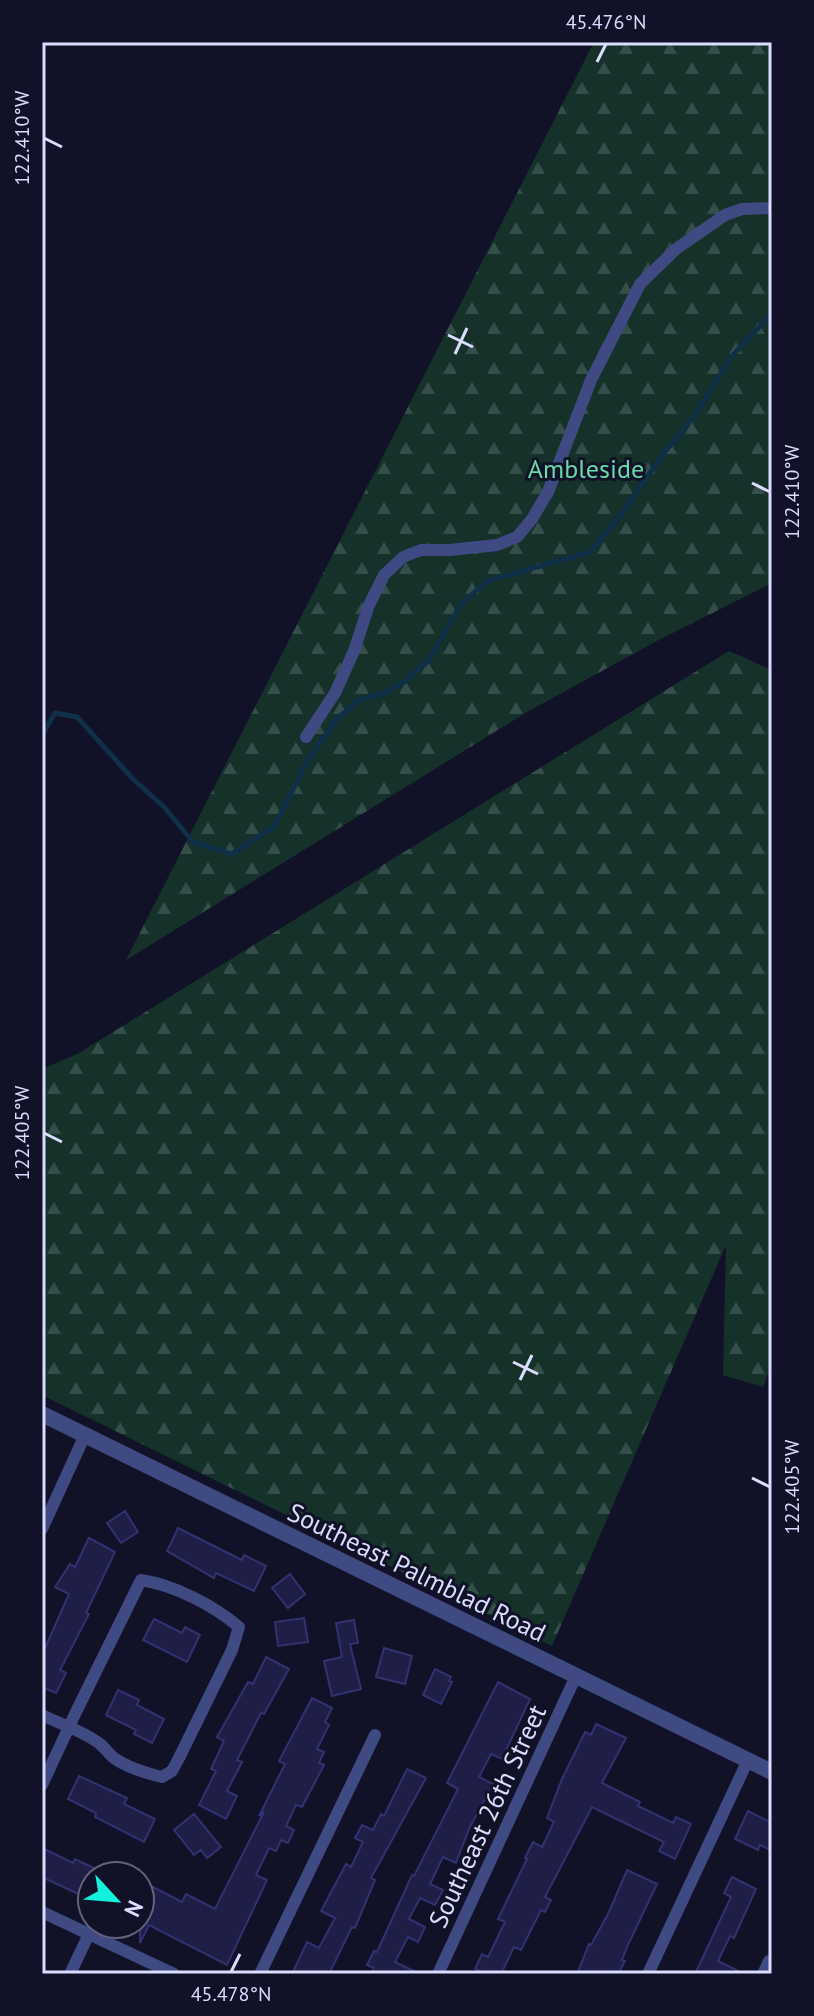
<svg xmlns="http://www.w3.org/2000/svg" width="814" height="2016" font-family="'PT Sans',sans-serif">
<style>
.forest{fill:url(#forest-firs)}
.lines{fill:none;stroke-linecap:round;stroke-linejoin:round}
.stream{stroke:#102f48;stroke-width:5}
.building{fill:#1f1e47;stroke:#323272;stroke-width:2}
.minor{stroke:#3f4a83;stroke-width:12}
.tertiary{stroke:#3f4a83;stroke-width:16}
.ticks{fill:none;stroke:#daddfd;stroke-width:3}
.labels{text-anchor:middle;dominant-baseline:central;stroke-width:6;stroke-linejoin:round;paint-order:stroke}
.park-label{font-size:26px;fill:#69daa7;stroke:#111227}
.street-label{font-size:26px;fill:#daddfd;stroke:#111227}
.neatline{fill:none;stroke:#daddfd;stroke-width:3}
.ticks-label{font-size:20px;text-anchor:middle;fill:#daddfd}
</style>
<defs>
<pattern id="forest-firs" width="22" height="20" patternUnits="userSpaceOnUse" patternTransform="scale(2)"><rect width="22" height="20" fill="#15312a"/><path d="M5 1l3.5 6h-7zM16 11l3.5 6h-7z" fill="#364e4a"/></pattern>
</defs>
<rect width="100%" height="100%" fill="#111227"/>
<path class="forest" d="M594 42H772V583L653 643 527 712 126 960Z
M729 651 772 670V1364L763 1387 723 1375 726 1245 552 1646 42 1395V1069L79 1053Z"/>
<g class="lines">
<path class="stream" d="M42 735 55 713 77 717 133 779 164 807 193 842 231 854 274 827 309 758 336 720 359 700 385 693 405 681 428 661 461 604 487 581 590 552 619 517 664 453 695 415 731 357 772 313"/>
</g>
<path class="building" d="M125 1511 138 1532 121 1543 107 1523Z
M178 1528 242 1560 244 1555 266 1566 254 1591 216 1573 214 1578 167 1551Z
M89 1538 115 1552 86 1613 89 1614 60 1670 66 1673 56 1693 42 1687V1655L69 1594 55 1587 70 1564 75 1567Z
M290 1574 305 1594 288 1608 272 1588Z
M304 1618 308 1642 278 1646 275 1622Z
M154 1619 182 1633 185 1627 200 1635 187 1662 143 1640Z
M354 1620 358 1643 350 1644 361 1689 332 1696 324 1661 342 1657 336 1623Z
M384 1648 412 1656 405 1684 376 1677Z
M266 1657 289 1669 264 1714 261 1713 237 1760 242 1762 227 1791 237 1796 226 1819 199 1805 216 1771 211 1769 224 1741 217 1737 248 1682 253 1684Z
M435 1669 451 1677 449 1681 452 1682 441 1704 423 1695Z
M498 1682 530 1699 502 1759 491 1754 479 1777 493 1784 469 1829 456 1863 443 1857 430 1884 443 1890 435 1905 420 1898 409 1919 425 1927 418 1942 408 1937 395 1962 420 1974H371L374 1968 367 1965 374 1951 377 1952 412 1875 414 1876 458 1789 447 1783Z
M118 1690 139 1700 137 1705 164 1719 152 1743 134 1734 136 1730 106 1715Z
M312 1698 332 1708 325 1722 329 1725 317 1749 324 1752 319 1763 324 1765 302 1807 296 1805 286 1826 294 1830 288 1843 281 1840 276 1851 269 1848 256 1875 267 1880 227 1965 149 1925 140 1943V1896L143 1889 149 1892 151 1886 182 1902 186 1894 215 1909 264 1812 259 1816 285 1764 279 1761Z
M596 1724 626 1738 602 1783 640 1802 638 1806 673 1823 676 1817 691 1824 675 1859 659 1851 664 1842 592 1807 545 1897 551 1900 545 1912 541 1910 521 1950 514 1947 501 1974H486L475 1969 482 1954 488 1957 505 1922 498 1919 527 1859 525 1858 533 1842 542 1847 554 1822 547 1818 562 1779 585 1732 591 1735Z
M407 1769 426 1778 371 1878 375 1880 355 1928 352 1927 329 1974H292L307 1942 319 1948 335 1918 321 1911 346 1864 351 1867 363 1842 355 1838 362 1825 373 1830 381 1814 384 1816Z
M79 1776 127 1798 124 1804 155 1819 144 1842 95 1817 96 1813 68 1799Z
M748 1811 772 1823V1851L760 1845 758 1850 735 1839Z
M194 1814 221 1847 207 1858 201 1850 194 1855 174 1830Z
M42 1848 73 1863 75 1859 98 1870 95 1876H92L85 1897 42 1877Z
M627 1870 657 1884 627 1947 622 1960 625 1961 618 1974H577L589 1944 591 1945 609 1912Z
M732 1877 756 1889 734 1938 730 1936 718 1961 744 1974H695L731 1897 724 1893Z"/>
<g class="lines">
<path class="minor" d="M306 737 335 693 354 651 369 605 384 575 403 557 421 550H450L497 545 517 537 532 519 548 492 591 380 640 284 676 249 725 215 742 209 772 208
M42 1529 85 1435
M42 1715C60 1724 84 1731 100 1744 105 1748 109 1754 114 1758 128 1768 145 1773 162 1777L172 1771 179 1758 232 1650 239 1627C213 1605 174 1585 141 1580L75 1714C64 1738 53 1761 42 1785
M42 1912 174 1974
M70 1974 89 1934
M260 1974 375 1735
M438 1974 576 1676
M648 1974 748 1760
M763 1974 769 1961"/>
<path class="tertiary" d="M42 1414 772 1772"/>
</g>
<path class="ticks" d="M597 62 606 44M44 138 62 147M448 335 473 347M455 354 467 328M752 483 770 492M44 1133 62 1142M513 1362 538 1374M520 1380 532 1355M752 1478 770 1487M231 1972 240 1954"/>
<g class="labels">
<g class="park-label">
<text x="586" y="468">Ambleside</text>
</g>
<g class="street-label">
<text transform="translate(417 1572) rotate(26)">Southeast Palmblad Road</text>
<text transform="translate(487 1816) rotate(-65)">Southeast 26th Street</text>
</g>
</g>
<rect width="814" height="2016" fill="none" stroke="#111227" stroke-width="88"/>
<g transform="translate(116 1900) rotate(116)"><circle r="38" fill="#111227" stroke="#61637d" stroke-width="2"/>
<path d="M0-6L14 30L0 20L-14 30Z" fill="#11f1db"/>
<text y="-12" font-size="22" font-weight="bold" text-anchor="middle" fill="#daddfd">N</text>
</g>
<rect x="44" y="44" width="726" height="1928" class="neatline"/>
<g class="ticks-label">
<text x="606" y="29">45.476°N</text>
<text transform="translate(22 138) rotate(-90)" y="7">122.410°W</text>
<text transform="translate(792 492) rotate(-90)" y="7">122.410°W</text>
<text transform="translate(22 1133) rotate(-90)" y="7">122.405°W</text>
<text transform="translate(792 1487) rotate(-90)" y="7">122.405°W</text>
<text x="231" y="2001">45.478°N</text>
</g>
</svg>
